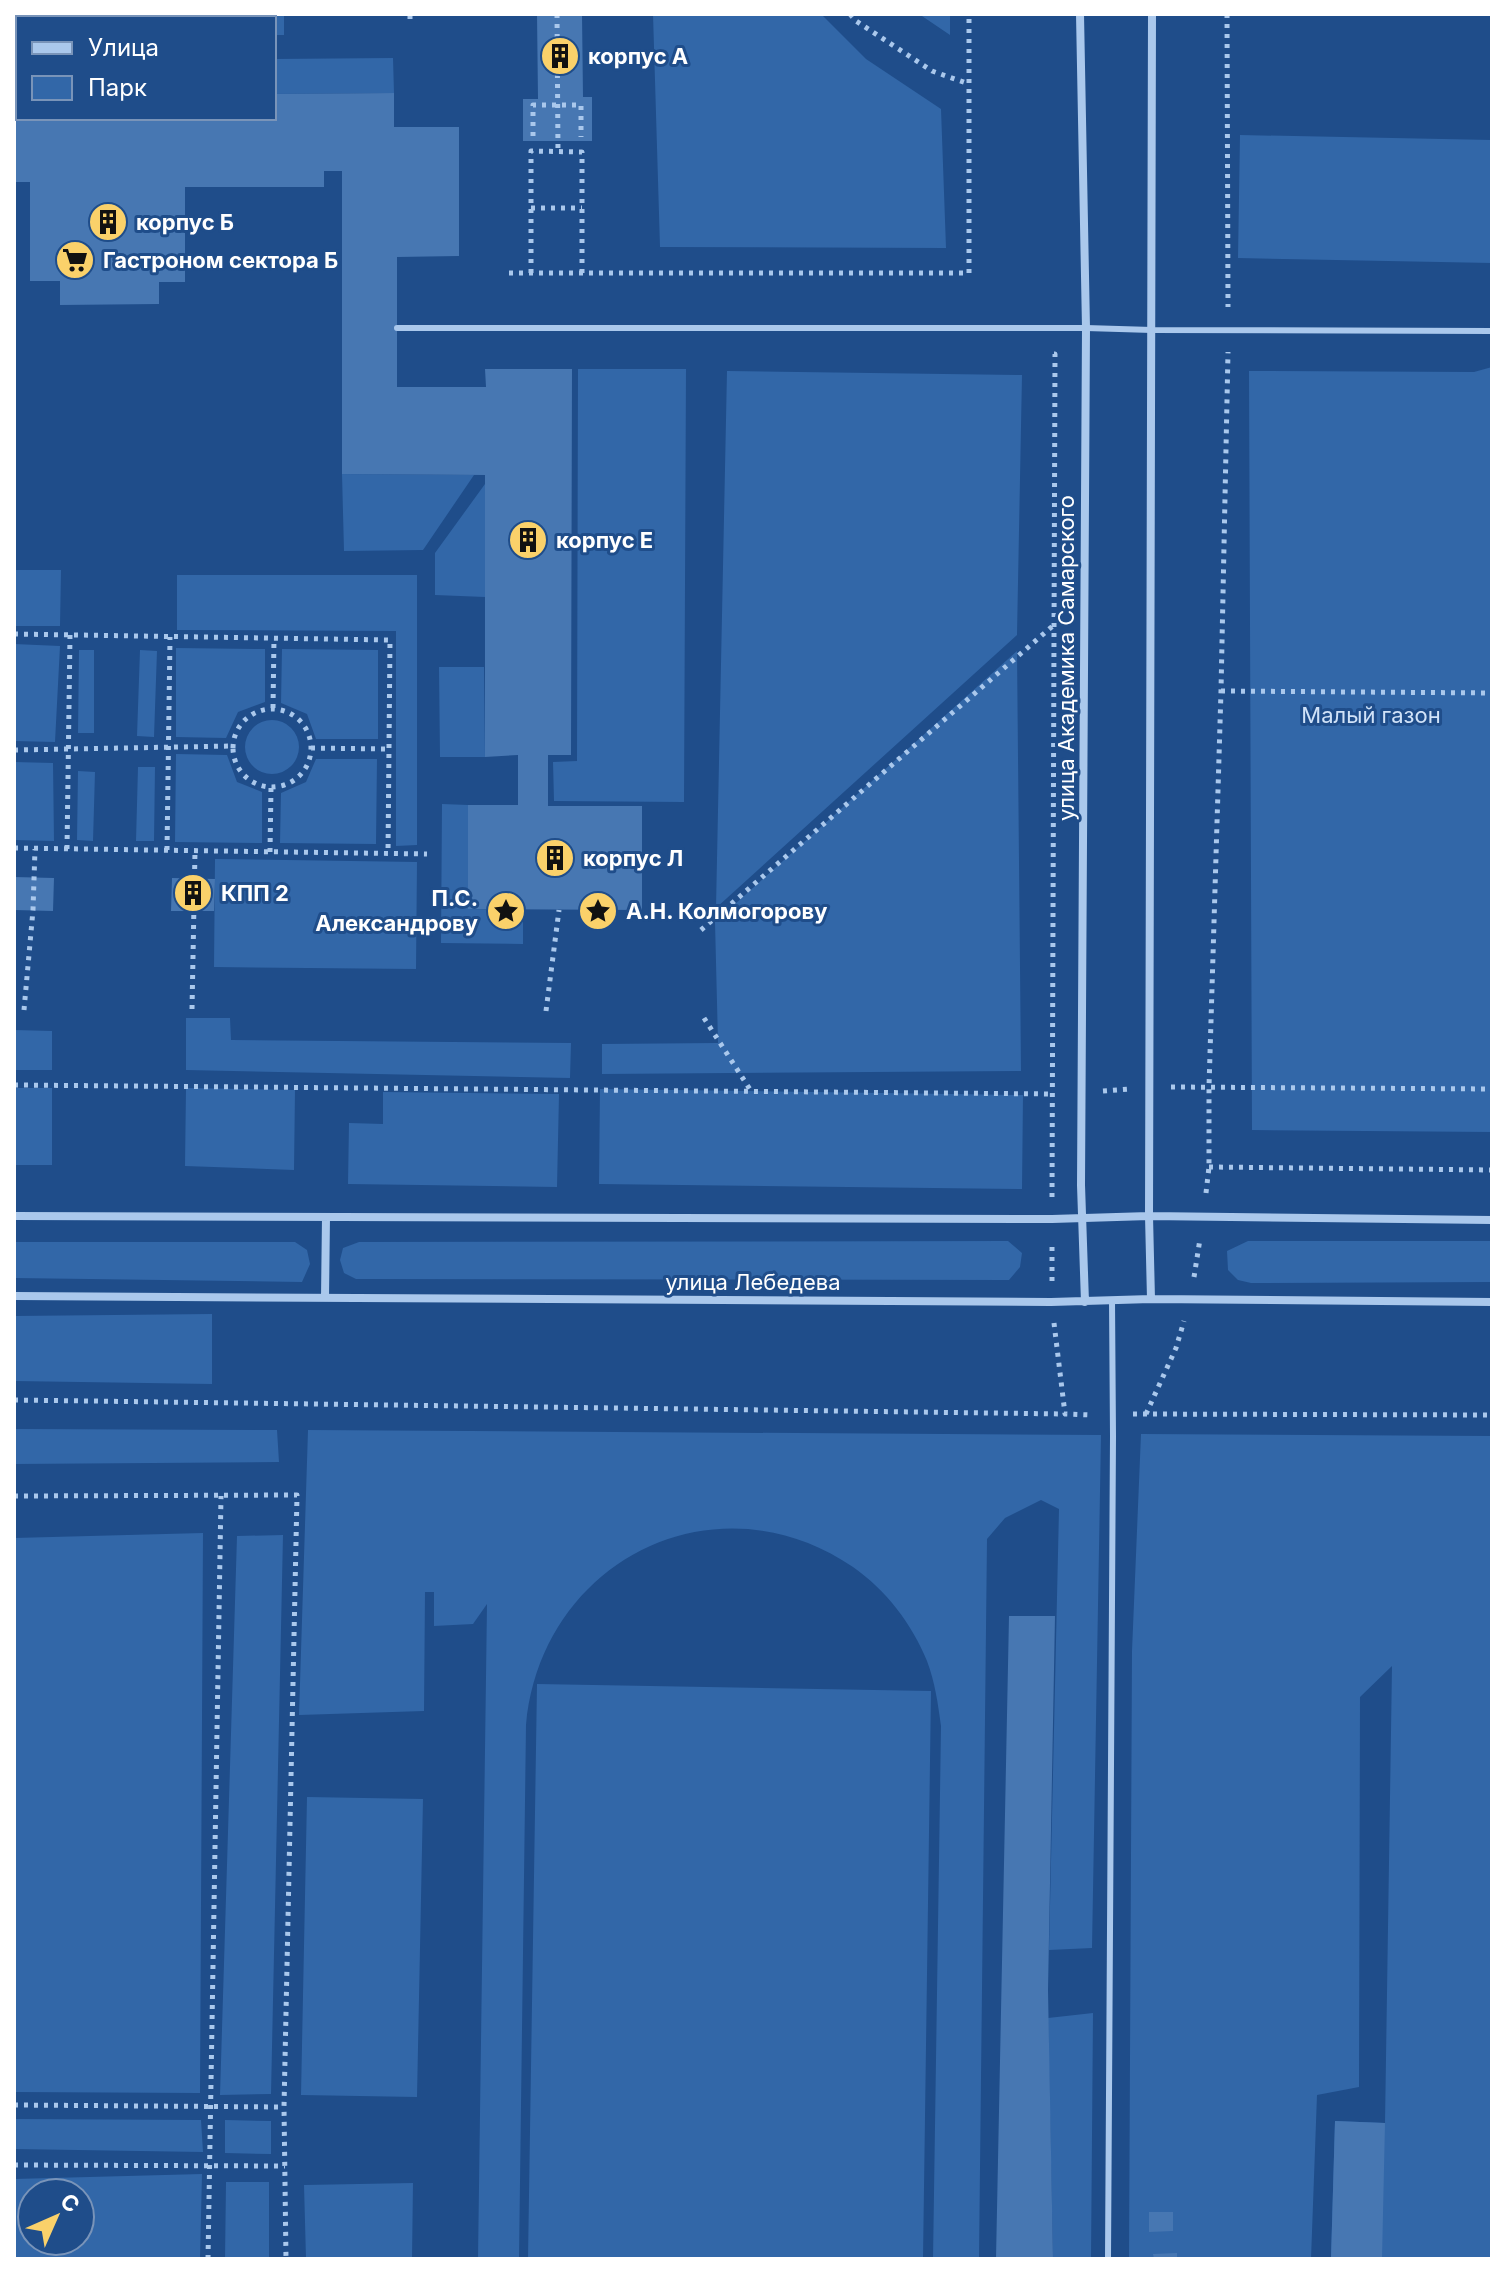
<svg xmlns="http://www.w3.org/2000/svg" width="1506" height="2273" font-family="Inter,sans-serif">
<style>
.green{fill:#3267a8;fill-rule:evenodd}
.building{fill:#4777b2}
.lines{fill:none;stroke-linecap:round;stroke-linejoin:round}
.path{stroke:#aac8ec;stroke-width:5;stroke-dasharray:4 6;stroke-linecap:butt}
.lane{stroke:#aac8ec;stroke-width:6}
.street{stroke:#aac8ec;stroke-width:8}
.labels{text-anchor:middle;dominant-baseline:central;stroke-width:6;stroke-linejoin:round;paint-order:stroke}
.poi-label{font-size:22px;font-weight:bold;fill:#fff;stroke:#1f4d8a;text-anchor:start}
.street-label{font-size:22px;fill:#fff;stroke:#1f4d8a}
.park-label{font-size:22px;fill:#d0e2f8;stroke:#1f4d8a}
</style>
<rect width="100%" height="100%" fill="#1f4d8a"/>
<path class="green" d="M247 14H284V35H274V18H247Z
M653 14H821L866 59 941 109 946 248 660 247Z
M919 14H950V35Z
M393 58 394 93 274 94V59Z
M1240 135 1492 140V263L1238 258Z
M1492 367V1132L1252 1130 1249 371 1474 372Z
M578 369H686L684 802 554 801 553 762 577 761Z
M727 371 1022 375 1017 635 716 908Z
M342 474 474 475 423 550 344 551Z
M485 484V597L435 595V553Z
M14 570H61L60 626H14Z
M177 575H417V845L396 846V631L177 630Z
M14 644 60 646 55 742 14 741Z
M176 648 265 649V702L238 712 226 738 176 737Z
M282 649 378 650V739H316L307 714 281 703Z
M79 650H94V733H78Z
M140 650 157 651 154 737 137 736Z
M1017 651 1021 1071 602 1074V1044L718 1043 715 922Z
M439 667H484L485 757H440Z
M245 747a27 27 0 1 1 54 0a27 27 0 1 1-54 0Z
M176 754 227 755 237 782 262 792V843L175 842Z
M316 759H377L376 844 280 843 281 793 306 782Z
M14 762 53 763 54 841 14 840Z
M138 767H155L154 841H136Z
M78 771 95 772 93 841 77 840Z
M442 804 468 805V909L523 910V944L441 943Z
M215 859 417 862 416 969 214 967Z
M186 1018H230L231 1040 571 1043 570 1078 186 1070Z
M14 1030 52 1031V1070H14Z
M14 1088H52V1165H14Z
M186 1088 295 1090 294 1170 185 1166Z
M600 1089 1023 1095 1022 1189 599 1184Z
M383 1092 559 1094 557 1187 348 1184 349 1123 383 1124Z
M1008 1241 1022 1253 1020 1267 1009 1280 356 1279 344 1273 340 1260 343 1248 359 1242Z
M1248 1241H1492V1282L1251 1283 1238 1280 1228 1270 1227 1251Z
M14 1242H295L307 1250 310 1264 302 1282 14 1278Z
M212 1314V1384L14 1381V1316Z
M14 1429 277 1430 279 1462 14 1464Z
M308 1430 1101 1435 1092 1948 1049 1950 1059 1509 1041 1500 1005 1518 987 1539 979 2259H933L941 1726C938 1704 935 1682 927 1661 912 1624 886 1590 853 1567 715 1473 541 1561 526 1725L519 2259H478L487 1604 473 1624 434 1626V1592H425L424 1711 299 1715Z
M1141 1434 1492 1436V2259H1331L1335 2121 1385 2123 1392 1666 1360 1697 1359 2087 1317 2095 1311 2259H1129L1132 1651Z
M203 1533 200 2093 14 2092V1538Z
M283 1535 271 2094 220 2095 237 1536Z
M537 1684 931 1691 923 2259H528Z
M307 1797 423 1799 417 2097 301 2095Z
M1093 2013 1091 2259H1053L1048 2018Z
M14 2119 201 2120 203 2152 14 2149Z
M225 2120 271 2121V2154L225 2153Z
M202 2174 200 2259H14V2179ZM80 2193V2241H32V2193Z
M226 2182H269V2259H225Z
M413 2183 412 2259H306L304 2185Z"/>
<path class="building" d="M58 14H153V18H58Z
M537 14H582L583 97H592V141H523V99H538Z
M14 90H18V118H274V94L394 93V127H459V256L397 257V387H486L485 369H572L571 755H548V806H642V910L468 909V805H518V755L485 757V475L342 474V171H324V187H185V282H159V304L60 305V281H30V182H14Z
M14 877 54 878 53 911 14 910Z
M172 878 215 879 214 911H171Z
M1009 1616H1055L1048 1990 1053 2259H996Z
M1335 2121 1385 2123 1382 2259H1331Z
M1149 2212H1173V2231L1149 2232Z
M1177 2253V2259H1154L1153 2254Z"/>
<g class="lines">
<path class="path" d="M557 14 558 152
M850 14 856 21 932 71 969 84
M1227 14 1228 307
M410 19V14
M533 136V105H581V137
M531 208H582
M509 273H969V14
M531 273V151L582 152V273
M14 634 390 640 388 854
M1221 691 1492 693
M273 708 274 638
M233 748a39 39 0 1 1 78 0a39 39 0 1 1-78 0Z
M311 748 389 749
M14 750 233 746
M14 848 427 854
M67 849 70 635
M167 850 170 637
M270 852 271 787
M701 930 1055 624
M192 1009 195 851
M24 1010 33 910 35 849
M546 1011 559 910
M704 1018 751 1091
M14 1085 1053 1094
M1171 1087 1492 1089
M1103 1091 1129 1089
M1209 1167 1492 1170
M1206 1193 1209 1167V1087L1221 691 1228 352
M1052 1197 1055 354H1052
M1194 1277 1200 1239
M1052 1281V1243
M1054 1323 1065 1414 1091 1415
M14 1400 1065 1414
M1133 1414 1492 1415
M1146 1414 1176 1348 1184 1321
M14 1496 297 1495 284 2107 286 2259
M14 2105 284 2107
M14 2165 285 2166
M208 2259 221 1496"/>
<path class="lane" d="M397 328H1086L1152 330 1492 331
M1108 2259 1113 1436 1112 1301"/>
<path class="street" d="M1080 14 1086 328 1081 1185 1085 1302
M14 1216 1052 1219 1149 1216 1492 1220
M14 1296 1051 1302 1151 1299 1492 1302
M325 1298 326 1217
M1151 1299 1149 1216 1152 14"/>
</g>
<defs>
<g id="building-disc" transform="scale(2)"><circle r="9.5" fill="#fad16a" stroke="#1f4d8a"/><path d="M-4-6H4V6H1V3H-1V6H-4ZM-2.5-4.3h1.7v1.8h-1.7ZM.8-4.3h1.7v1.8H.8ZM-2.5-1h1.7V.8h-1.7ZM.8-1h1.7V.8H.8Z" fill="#111"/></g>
<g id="supermarket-disc" transform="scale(2)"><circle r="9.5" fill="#fad16a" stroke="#1f4d8a"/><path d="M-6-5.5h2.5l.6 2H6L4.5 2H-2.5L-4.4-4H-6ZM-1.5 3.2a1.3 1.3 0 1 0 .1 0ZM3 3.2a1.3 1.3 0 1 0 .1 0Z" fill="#111"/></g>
<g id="sight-disc" transform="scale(2)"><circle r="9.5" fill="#fad16a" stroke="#1f4d8a"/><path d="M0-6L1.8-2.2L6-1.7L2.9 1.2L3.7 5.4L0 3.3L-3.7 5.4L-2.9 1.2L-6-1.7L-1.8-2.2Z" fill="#111"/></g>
</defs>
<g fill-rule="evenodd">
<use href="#building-disc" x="560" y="56"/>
<use href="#building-disc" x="108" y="222"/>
<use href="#supermarket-disc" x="75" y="260"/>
<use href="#building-disc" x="528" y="540"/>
<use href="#building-disc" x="555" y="858"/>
<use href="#building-disc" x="193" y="893"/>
<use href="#sight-disc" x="506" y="911"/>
<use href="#sight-disc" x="598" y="911"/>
</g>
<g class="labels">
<g class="poi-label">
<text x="588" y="56">корпус А</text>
<text x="136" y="222">корпус Б</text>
<text x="103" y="260">Гастроном сектора Б</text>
<text x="556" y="540">корпус Е</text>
<text x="583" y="858">корпус Л</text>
<text x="221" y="893">КПП 2</text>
<text x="478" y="898" text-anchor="end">П.С.<tspan x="478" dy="25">Александрову</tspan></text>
<text x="626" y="911">А.Н. Колмогорову</text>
</g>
<g class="street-label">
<text transform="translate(1066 658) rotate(-90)">улица Академика Самарского</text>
<text x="753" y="1282">улица Лебедева</text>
</g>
<g class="park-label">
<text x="1371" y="715">Малый газон</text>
</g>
</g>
<rect width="1506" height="2273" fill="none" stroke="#ffffff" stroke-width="32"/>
<rect x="16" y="16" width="260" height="104" fill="#1f4d8a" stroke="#7994b9" stroke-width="2"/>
<rect x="32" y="42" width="40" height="12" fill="#aac8ec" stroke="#7994b9" stroke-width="2"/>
<text x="88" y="56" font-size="24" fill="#ffffff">Улица</text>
<rect x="32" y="76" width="40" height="24" fill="#3267a8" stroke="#7994b9" stroke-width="2"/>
<text x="88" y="96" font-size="24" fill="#ffffff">Парк</text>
<g transform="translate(56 2217) rotate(45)"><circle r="38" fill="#1f4d8a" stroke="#7994b9" stroke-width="2"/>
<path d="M0-6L14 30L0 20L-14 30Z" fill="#fad16a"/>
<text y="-12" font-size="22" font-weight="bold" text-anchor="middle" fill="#ffffff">С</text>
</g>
</svg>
